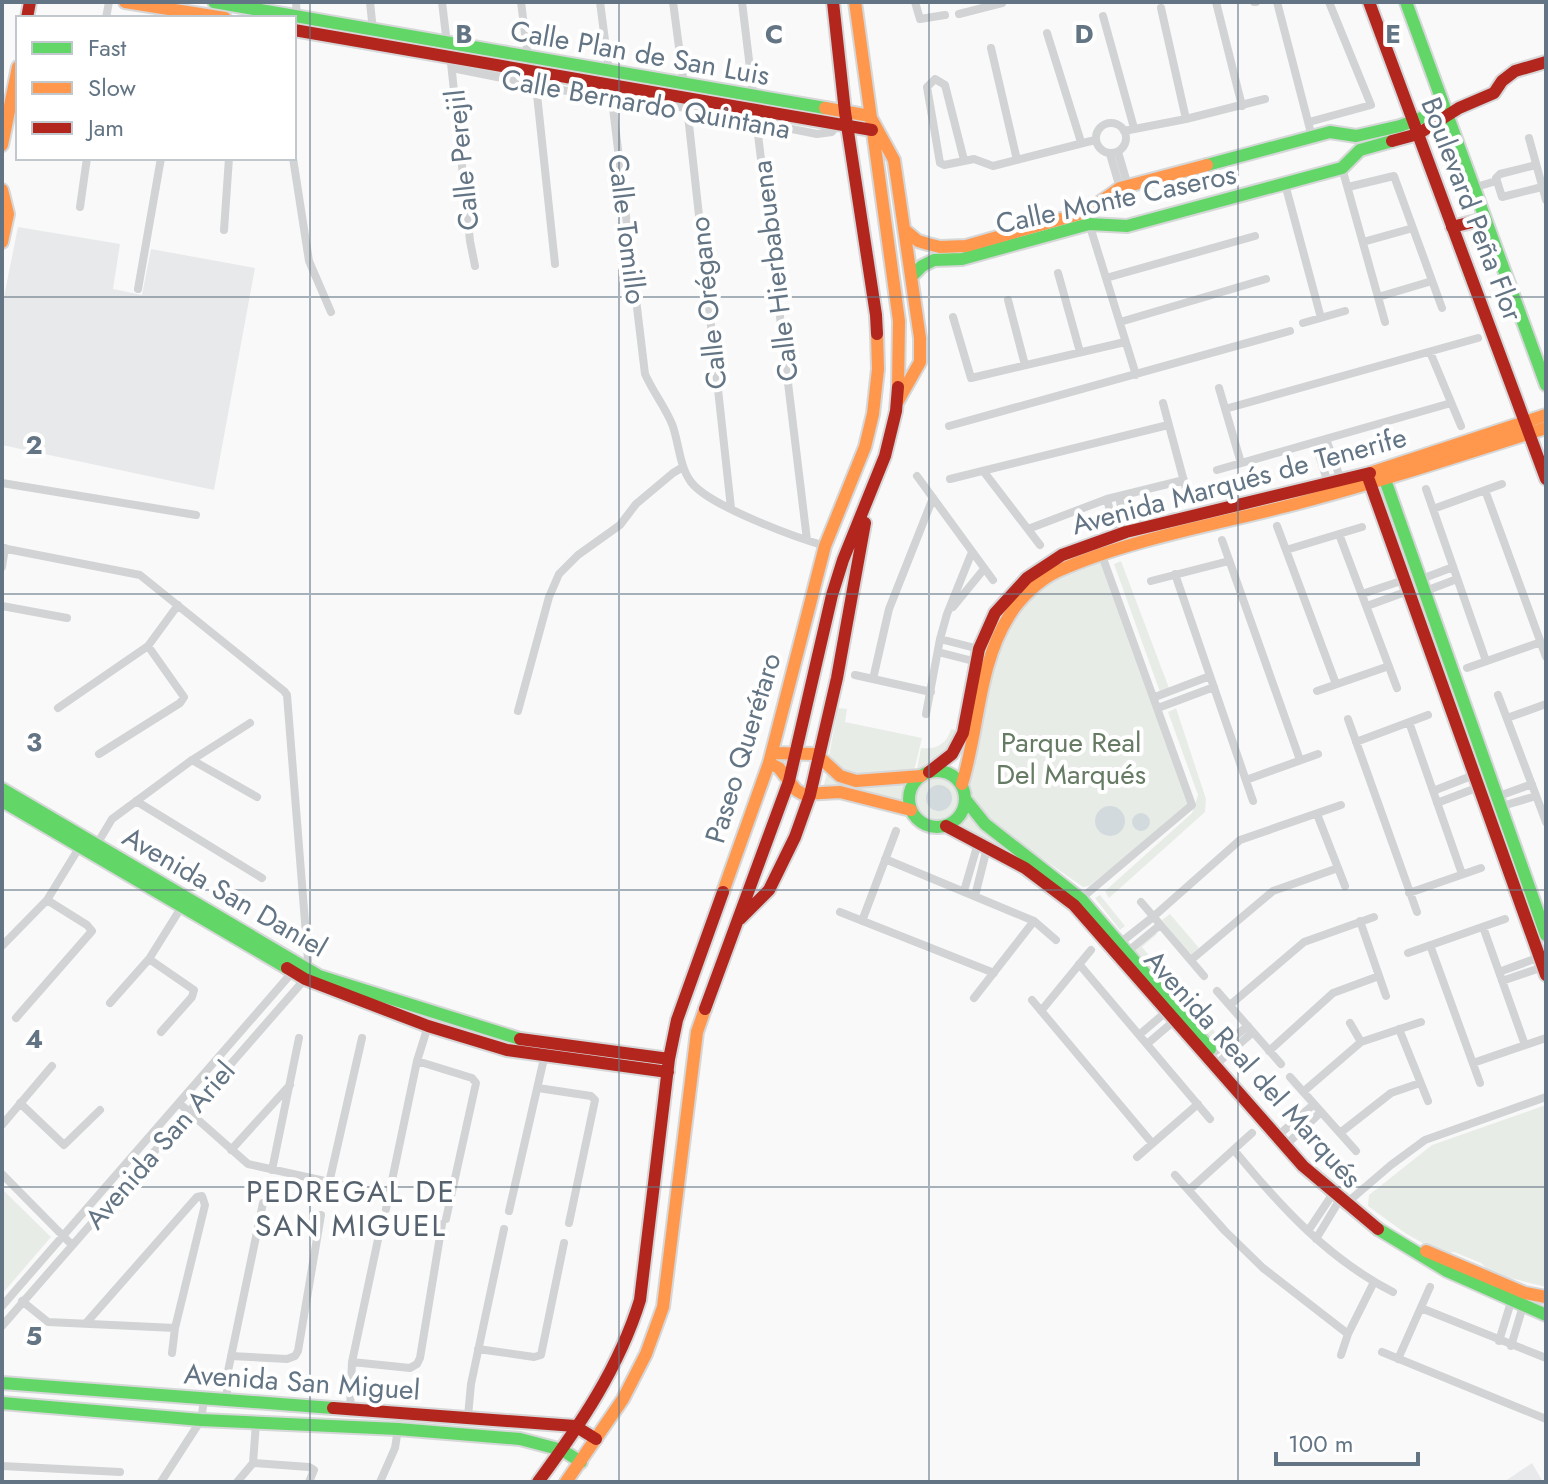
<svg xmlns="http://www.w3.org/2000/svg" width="1548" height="1484" font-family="Jost,sans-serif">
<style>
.built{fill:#e8e9ea}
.green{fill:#e8ece7}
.water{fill:#d2dadd}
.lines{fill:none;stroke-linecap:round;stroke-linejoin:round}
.fast-casing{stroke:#d6d7d8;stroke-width:16}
.slow-casing{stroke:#d6d7d8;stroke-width:16}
.jam-casing{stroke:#d6d7d8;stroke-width:16}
.street{stroke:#d1d3d4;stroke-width:8}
.fast{stroke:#63d668;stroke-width:12}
.slow{stroke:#ff974d;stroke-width:12}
.jam{stroke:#b3261e;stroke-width:12}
.grid{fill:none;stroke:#637584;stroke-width:2;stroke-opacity:0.55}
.labels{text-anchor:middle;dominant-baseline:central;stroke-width:8;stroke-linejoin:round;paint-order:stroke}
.street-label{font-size:28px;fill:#637584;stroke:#fff}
.park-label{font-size:28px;fill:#667b63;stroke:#fff}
.neighbourhood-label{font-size:30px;letter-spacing:2px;fill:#56636f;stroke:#fff}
.grid-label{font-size:26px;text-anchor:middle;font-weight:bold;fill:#637584;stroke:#fff;stroke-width:8;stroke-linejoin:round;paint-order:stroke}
</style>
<rect width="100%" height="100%" fill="#f9f9f9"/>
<path class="built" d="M18 227 120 244 113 289 142 295 151 249 255 268 214 490 2 445V307Z
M1532 1463 1543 1482H1504Z"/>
<path class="green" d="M1101 554 1191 805 1089 886 1083 887 989 821 969 790 971 759 992 653 1010 615 1055 574Z
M1121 561 1169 688 1160 692 1114 564Z
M838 708 847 709 845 722 922 738 913 775 856 780 832 764 829 756Z
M1176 708 1206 799 1205 812 1109 898 1105 891 1192 813 1198 795 1168 712Z
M951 729 962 732C954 751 935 769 916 775L921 748C936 750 947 744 951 729Z
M828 770 838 777 913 780 906 793 907 807 823 788Z
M913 798a25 25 0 1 1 50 0a25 25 0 1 1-50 0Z
M969 812 1077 898 955 827Z
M1100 895 1125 926 1120 930 1095 898Z
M1170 914 1199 948 1191 956 1162 920Z
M1155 932 1157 934 1142 947 1220 1038 1211 1046 1131 953Z
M1546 1105V1287L1491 1273 1481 1263 1454 1252 1442 1254 1405 1233 1368 1206 1369 1195 1432 1145Z
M2 1189 51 1237 2 1294Z"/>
<path class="water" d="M926 798a13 13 0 1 1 26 0a13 13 0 1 1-26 0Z
M1095 821a15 15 0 1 1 30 0a15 15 0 1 1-30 0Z
M1132 822a9 9 0 1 1 18 0a9 9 0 1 1-18 0Z"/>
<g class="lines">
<g class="fast-casing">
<path id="fast" d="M214 2 825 108
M1406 2 1546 385
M1207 165 1330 132 1356 136 1400 126 1445 109
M913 275 922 266 934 260 962 259 1089 224 1127 226 1342 168 1360 150 1392 141
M1383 474 1546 935
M909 799a28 28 0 1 1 56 0a28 28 0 1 1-56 0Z
M2 789 319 976 520 1039
M965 799 985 824 1081 899 1210 1049
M2 801 287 968
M1378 1229 1447 1271 1546 1315
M2 1383 333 1408
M2 1403 201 1420 398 1429 520 1439 562 1450 581 1462"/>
</g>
<g class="slow-casing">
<path id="slow" d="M125 2 225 18
M855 2 899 321 898 387
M825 108 870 116 894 160 920 338V362L898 401
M2 145 18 67
M2 190 8 214 2 242
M905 230 918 241 928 244 940 247 966 246 1086 212 1120 188 1207 165
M1370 473 1546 415
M772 753 816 754 840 776 856 781 921 776
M769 763 779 768 796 790 803 794 840 792 911 810
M962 784C979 729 978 665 1009 616 1019 599 1040 579 1058 571 1127 540 1217 524 1291 505 1377 483 1461 455 1546 428
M723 892 769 763 825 546 865 447 873 414 878 369 877 334
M1426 1251 1525 1293 1546 1297
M566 1482 623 1399 646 1354 663 1307 697 1032 705 1009"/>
</g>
<g class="jam-casing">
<path id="jam" d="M833 2 845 112 876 315 877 334
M1369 2 1546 479
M27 18 30 2
M294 30 872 130
M1392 141 1418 134 1459 108 1494 93 1502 81 1515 71 1546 62
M1452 227 1484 219
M1369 480 1546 975
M929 772 952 754 963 733 979 649 995 613 1027 578 1062 555 1126 532 1370 473
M946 826 1025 868 1074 905 1303 1166 1378 1229
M740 919 769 890 795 837 810 795 837 678 865 523
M287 968 305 979 428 1026 507 1050 668 1072
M705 1009 789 781 832 595 843 560 885 456 896 411 898 387
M520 1039 669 1059
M333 1408 575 1426 596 1439
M538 1482C580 1425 619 1368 640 1300L669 1059 677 1020 723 892"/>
</g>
<path class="street" d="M296 2 297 17
M370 2 373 31
M442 2 447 44
M521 2 528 57 536 85 555 264
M600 2 609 71
M673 2 684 85
M742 2 807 540
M915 2 920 19 945 15
M1216 2 1242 106
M1254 2H1256
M1277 2 1312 137
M1161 8 1186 119
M959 14 1002 3
M1103 16 1134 128
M106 18 109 2
M1047 33 1081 142
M991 48 1017 160
M451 63 470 241 475 266
M452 68 572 92 686 108 817 134 832 132 837 125
M610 83 645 374C653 392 665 407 672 424 679 442 679 466 691 482 709 506 795 537 825 546
M686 97 731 508
M1309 122 1371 105 1329 2
M1096 138a15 15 0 1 1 30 0a15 15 0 1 1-30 0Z
M1124 131 1186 119 1265 99
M1529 138 1546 200
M1118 152 1128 186
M1110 154 1120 188
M293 158 309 261 331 312
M964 160 945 85 935 79 927 87 940 163 944 165 974 159 993 166 1095 140
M1536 165 1500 174 1496 178 1502 197 1542 187
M1342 168 1385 322
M1285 184 1321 318
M1348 187 1394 176 1442 308
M1473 188 1496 181
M80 207 87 158
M1088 220 1136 375
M224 230 229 158
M1363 242 1413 228
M1058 273 1080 352
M1106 278 1255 236
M138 289 161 158
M1378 297 1432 281
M1008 300 1025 365
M953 317 971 378 1125 342
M1120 322 1266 279
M1303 323 1345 311
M1430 352 1461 426
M1219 388 1241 463
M1163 403 1189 500
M1225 409 1478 338
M949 426 1290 331
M1326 439 1341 480
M1315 442 1328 483
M1217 470 1451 403
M984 472 1040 545
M917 476 993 580
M950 479 1168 425
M2 483 196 515
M1426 489 1486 661
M1485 490 1546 657
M1119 496 1126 532
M1107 499 1116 535
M1433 509 1502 484
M1277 526 1336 684
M1028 529 1107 499 1184 480
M1339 534 1397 688
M1222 540 1300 760
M2 548 140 575 284 691 287 695 308 960V971L305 979 2 1326
M1286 550 1362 527
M2 567 5 548
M1175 574 1253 801
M1419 580 1453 567
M1151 581 1229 561
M1423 592 1457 579
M1362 594 1404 580
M2 606 67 618
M1367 606 1408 591
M953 607 984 569
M940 639 979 649
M938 652 977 662
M1467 668 1541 642
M855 675 931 692
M873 679 889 609 933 498
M1317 691 1389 666
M1498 695 1546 822
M1155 697 1210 676
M58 708 148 646 178 605
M1158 708 1214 687
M518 711 549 597 559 574 578 555 620 525 636 504 673 473 683 467
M926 714 940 639 947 614 972 552
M1507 718 1546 704
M1348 719 1417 912
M1409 722 1462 874
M1356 742 1428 715
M99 754 180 703 184 697 148 646
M192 760 257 797
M1246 780 1318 754
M1433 791 1474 775
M1496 797 1532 784
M136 801 262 878
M1437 803 1479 787
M1499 807 1536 796
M1317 814 1345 886
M94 849 112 819 192 760 250 723
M885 859 1034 921 1056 940
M964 891 978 843
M1409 893 1481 868
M975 896 987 848
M1077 902 1192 805 1100 550
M1141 902 1204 976
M840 912 994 973
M862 921 896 831
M1360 921 1386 996
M1483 927 1525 1045
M1120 943 1153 917 1240 840 1341 805
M1430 945 1480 1083
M2 946 47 900 82 843
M1127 952 1160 925
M1408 953 1505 919
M149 959 194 990 192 997 161 1032
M1191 960 1273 891 1338 868
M1079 964 1210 1119
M1499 972 1540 957
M1502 981 1543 967
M1217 991 1281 1064
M974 998 1034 921
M1032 1000 1152 1143
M110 1003 149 959 184 903
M1230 1005 1304 942 1374 917
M1041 1011 1091 950
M16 1018 92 931 87 925 47 900
M1350 1023 1361 1042
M1399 1029 1428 1101
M1139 1035 1166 1012
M1147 1044 1174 1021
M1269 1051 1333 993 1379 976
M1213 1053 1248 1026
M417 1061 472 1078 476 1083 446 1219
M1220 1061 1253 1032
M1473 1063 1546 1038
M1290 1077 1356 1151
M538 1088 591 1096 595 1100 569 1223
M1303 1092 1361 1042 1421 1022
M20 1103 64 1145 100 1110
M179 1103 248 1164 352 1187
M2 1125 52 1066
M1281 1133 1314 1104
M1340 1133 1391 1093 1420 1083
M1289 1142 1321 1112
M231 1150 290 1085
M1234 1150C1279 1205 1328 1259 1393 1292
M1137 1157 1198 1104
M272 1170 299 1038
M2 1174 72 1245
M1175 1175 1225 1231 1263 1268 1348 1334
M329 1183 362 1038
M1189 1190 1252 1133
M1349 1201 1391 1165 1425 1140 1546 1097
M386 1209 417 1061 428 1026
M509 1211 545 1054
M1308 1231 1332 1195
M1316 1239 1339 1201
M22 1301 48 1322 175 1328
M2 1306 296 968
M1421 1308 1546 1358
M87 1322 197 1197 202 1196 205 1205 175 1328 172 1353
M1499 1341 1511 1302
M1511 1346 1523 1306
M478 1349 534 1357 541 1355 564 1243
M1382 1352 1546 1419
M1341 1355 1348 1334 1374 1282
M231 1356 287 1359 295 1356 298 1351 321 1215
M1398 1359 1430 1287
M352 1362 410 1368 417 1364 420 1358 442 1224
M227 1401V1376L263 1203
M350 1410 352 1362 383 1216
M468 1416 471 1384 504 1229
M253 1463 256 1423
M2 1466 120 1472
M161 1482 201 1420 204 1400
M237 1482 253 1463 309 1467 314 1470 309 1482
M380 1482 395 1448 398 1429"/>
<use href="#fast" class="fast"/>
<use href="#slow" class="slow"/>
<use href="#jam" class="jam"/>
</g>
<path class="grid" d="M310 2V1482M619 2V1482M929 2V1482M1238 2V1482M2 297H1546M2 594H1546M2 890H1546M2 1187H1546"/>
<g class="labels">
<g class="street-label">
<text transform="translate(640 53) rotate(10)">Calle Plan de San Luis</text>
<text transform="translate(646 104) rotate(10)">Calle Bernardo Quintana</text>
<text transform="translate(462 160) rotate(-96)">Calle Perejil</text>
<text transform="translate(1116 199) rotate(-12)">Calle Monte Caseros</text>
<text transform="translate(1472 209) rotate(69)">Boulevard Peña Flor</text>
<text transform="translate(627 229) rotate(83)">Calle Tomillo</text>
<text transform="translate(775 271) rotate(-97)">Calle Hierbabuena</text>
<text transform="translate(708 303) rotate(-96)">Calle Orégano</text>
<text transform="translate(1239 481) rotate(-15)">Avenida Marqués de Tenerife</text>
<text transform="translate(743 748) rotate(-73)">Paseo Querétaro</text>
<text transform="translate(225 892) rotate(30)">Avenida San Daniel</text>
<text transform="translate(1253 1069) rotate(48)">Avenida Real del Marqués</text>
<text transform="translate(160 1145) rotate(-49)">Avenida San Ariel</text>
<text transform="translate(302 1382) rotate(4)">Avenida San Miguel</text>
</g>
<g class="park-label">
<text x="1071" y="742">Parque Real<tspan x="1071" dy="32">Del Marqués</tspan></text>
</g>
<g class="neighbourhood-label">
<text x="351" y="1191">PEDREGAL DE<tspan x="351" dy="34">SAN MIGUEL</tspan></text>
</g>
</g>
<g class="grid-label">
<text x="464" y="43">B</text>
<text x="774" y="43">C</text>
<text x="1084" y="43">D</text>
<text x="1393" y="43">E</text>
<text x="34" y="454">2</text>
<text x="34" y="751">3</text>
<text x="34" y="1048">4</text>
<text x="34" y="1345">5</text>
</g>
<rect width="1548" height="1484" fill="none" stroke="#637584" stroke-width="8"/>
<rect x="16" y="16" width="280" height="144" fill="#ffffff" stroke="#c1c8ce" stroke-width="2"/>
<rect x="32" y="42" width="40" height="12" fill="#63d668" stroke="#c1c8ce" stroke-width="2"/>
<text x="88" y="56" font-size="24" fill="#637584">Fast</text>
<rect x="32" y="82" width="40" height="12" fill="#ff974d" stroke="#c1c8ce" stroke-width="2"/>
<text x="88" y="96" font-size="24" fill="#637584">Slow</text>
<rect x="32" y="122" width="40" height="12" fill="#b3261e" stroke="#c1c8ce" stroke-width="2"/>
<text x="88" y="136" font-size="24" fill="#637584">Jam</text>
<path d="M1276 1452v12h142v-12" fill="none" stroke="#637584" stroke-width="4"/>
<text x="1288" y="1452" font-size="24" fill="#637584" stroke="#ffffff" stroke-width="6" paint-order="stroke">100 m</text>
</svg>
